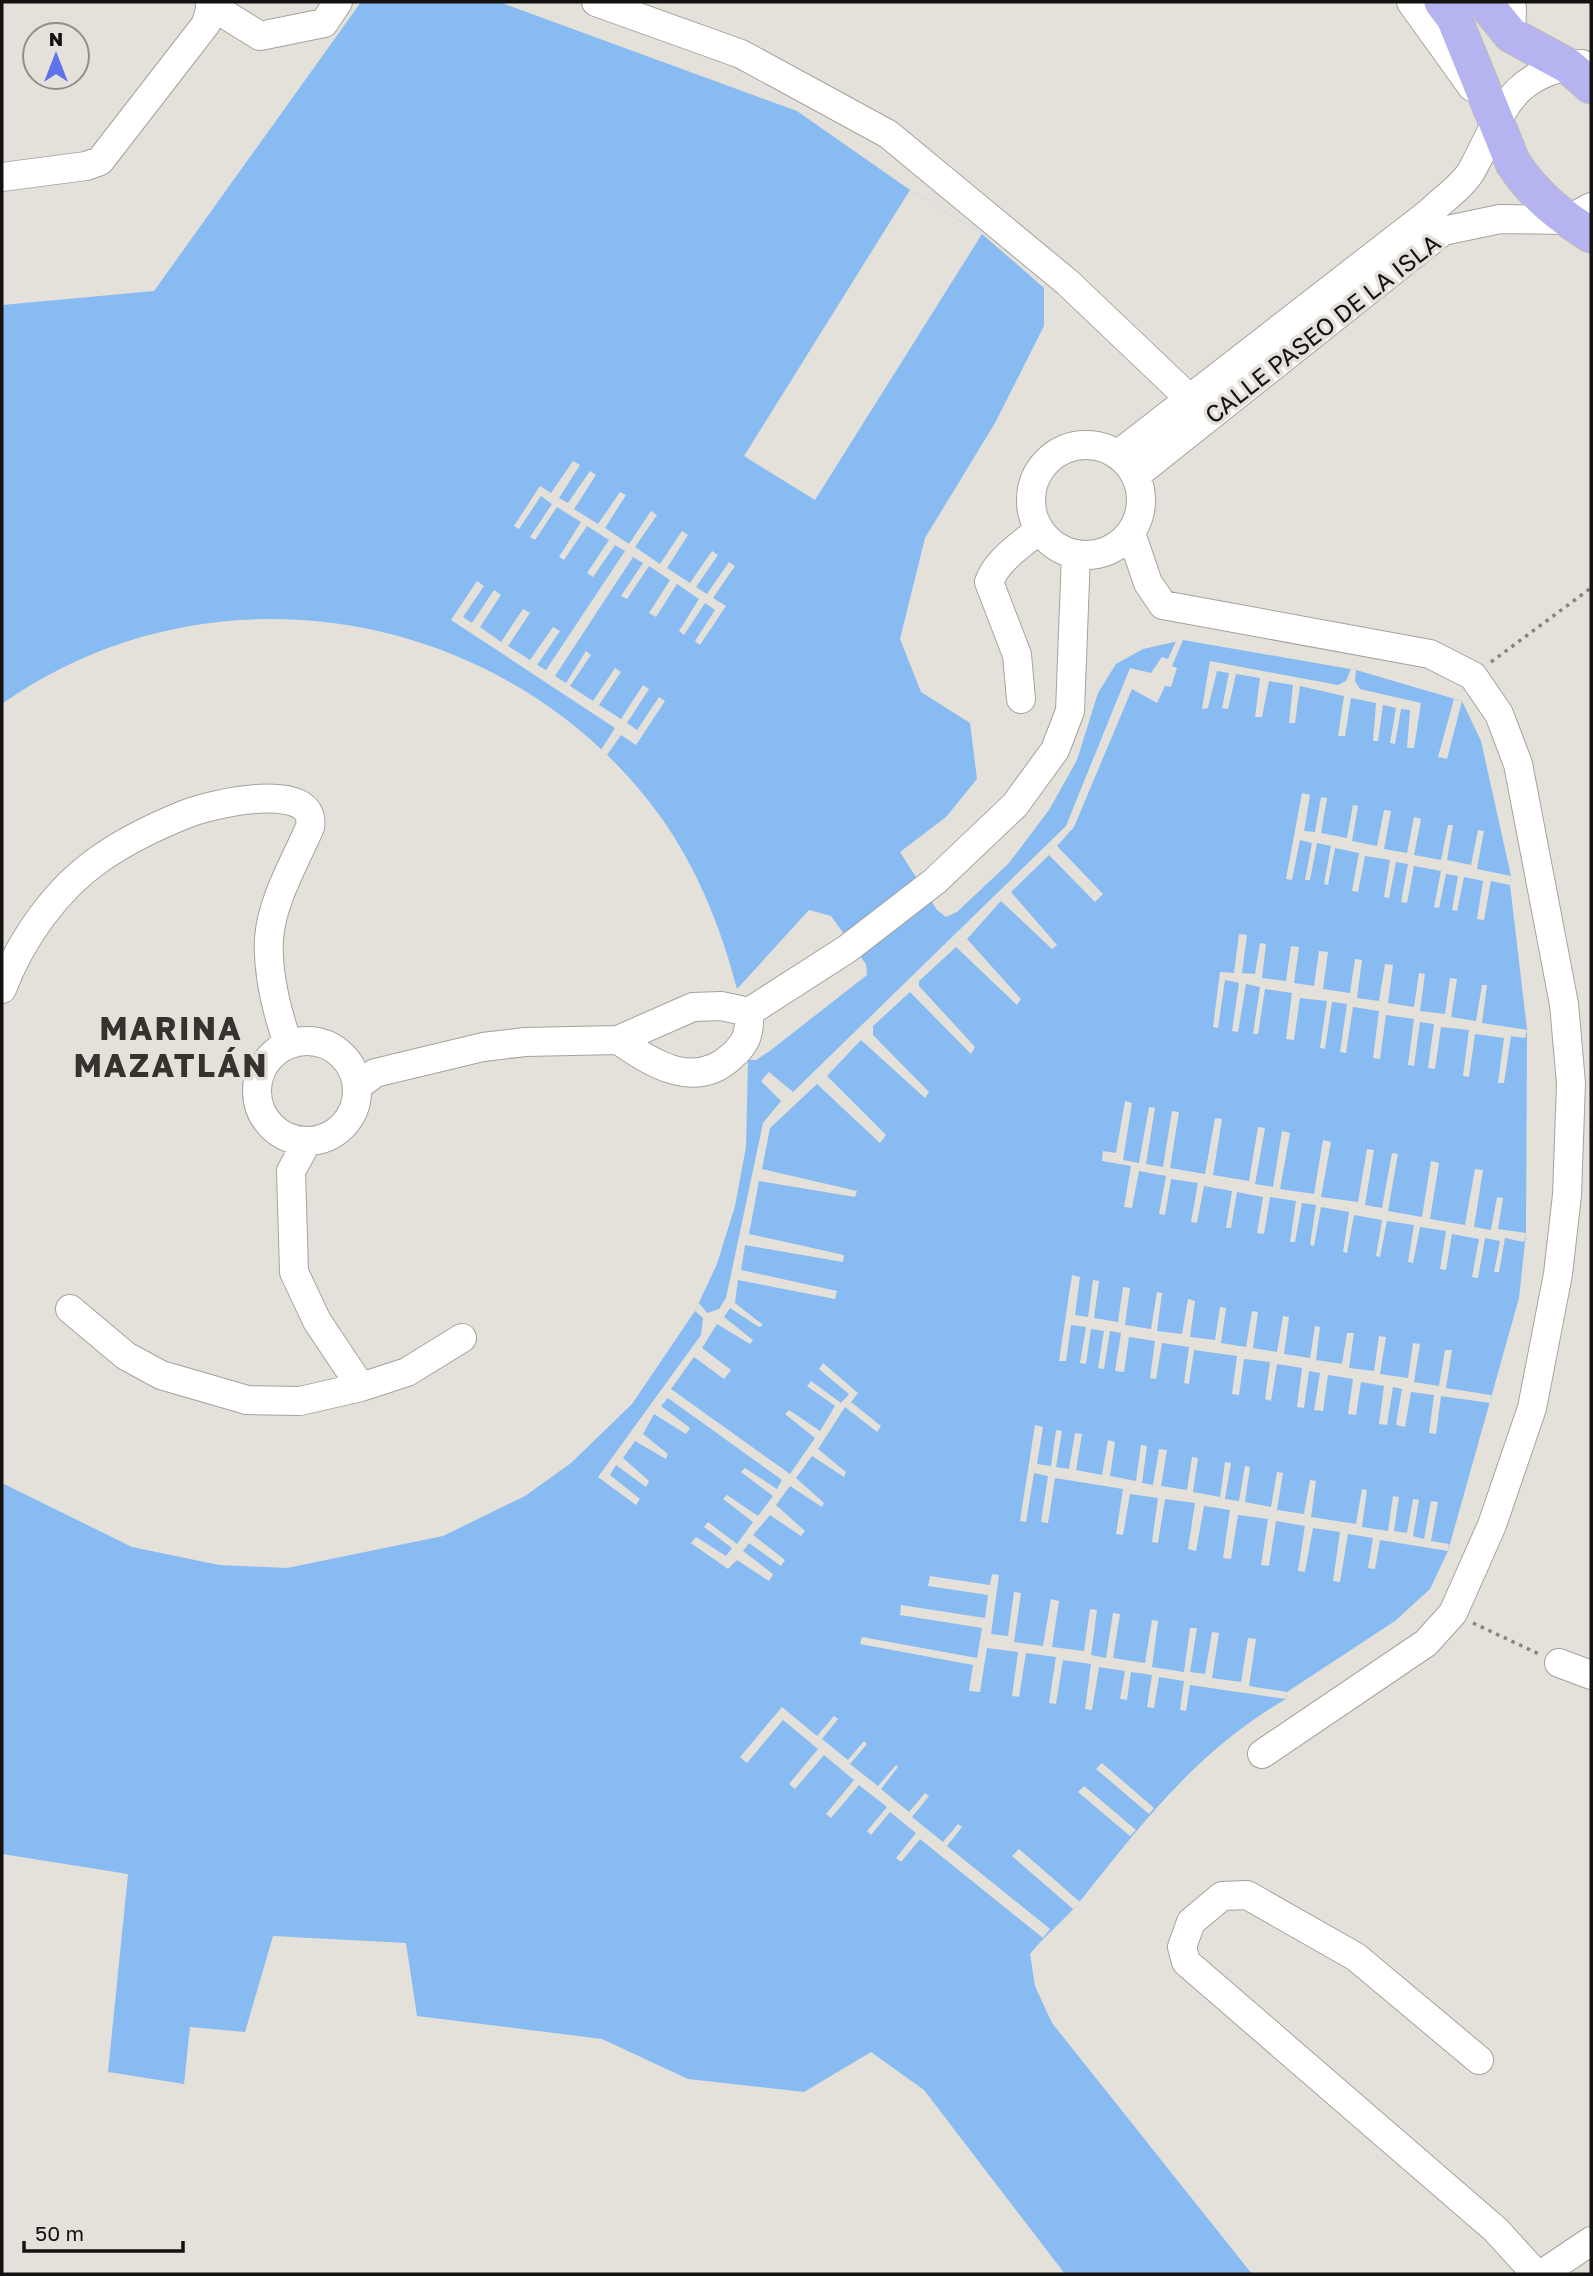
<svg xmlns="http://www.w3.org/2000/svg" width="1593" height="2276" font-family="'Golos Text',sans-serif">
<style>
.water{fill:#88bbf1}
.pier{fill:#e4e1db}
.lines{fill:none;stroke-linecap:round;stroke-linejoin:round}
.minor-casing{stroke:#a6a29d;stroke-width:30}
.major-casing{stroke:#bdbdbc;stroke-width:37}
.path{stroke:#878581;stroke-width:3.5;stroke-dasharray:3.5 5;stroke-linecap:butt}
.minor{stroke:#fff;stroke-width:28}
.major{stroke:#b5b4f1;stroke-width:35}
.labels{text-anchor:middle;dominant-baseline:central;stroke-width:7;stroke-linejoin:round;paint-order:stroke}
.street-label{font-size:24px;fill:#131210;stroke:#e4e1db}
.district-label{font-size:32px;font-weight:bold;letter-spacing:2px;fill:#36332e;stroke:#e4e1db}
</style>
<rect width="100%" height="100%" fill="#e4e1db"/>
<path class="water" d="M361 2H499L797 111 910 190 982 234 1044 288V326L995 423 925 538 900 639 921 692 970 723 977 779 946 817 900 852 937 910 946 917 957 912 1009 863 1049 810 1077 760 1098 693 1116 664 1143 649 1183 640 1356 670 1462 701 1481 741 1511 876 1510 885 1527 1029 1526 1233 1519 1298 1448 1551 1430 1589 1395 1621 1287 1692 1286 1699C1199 1749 1142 1823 1081 1900 1066 1919 1046 1934 1030 1954L1035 1986 1052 2023 1252 2274H1065L924 2090 871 2052 804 2092 688 2079 602 2039 417 2016 406 1943 273 1936 245 2032 190 2027 184 2084 108 2072 128 1874 2 1854V1483L132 1547 219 1565 287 1568 443 1536 525 1496 571 1463 632 1404 695 1311 717 1264 735 1206 746 1147 748 1060H756L771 1050 867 975 866 964 831 916 809 910 737 989C721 927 697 868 660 816 509 608 212 555 2 704V305L154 291Z"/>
<path class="pier" d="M910 190 982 234 815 500 744 456Z
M573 461 580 465 559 498 568 503 590 471 596 475 574 509 598 524 620 492 626 495 605 528 629 544 651 511 657 515 635 547 660 564 682 531 688 535 667 568 690 583 712 551 718 555 696 587 707 594 729 562 735 566 713 598 726 606 700 645 695 641 715 610 705 603 684 635 679 631 699 599 677 584 656 617 649 613 670 580 649 566 627 599 621 596 643 563 633 557 555 676 566 683 586 651 591 655 570 686 593 701 615 668 621 672 599 705 621 719 643 685 649 689 627 723 637 730 659 697 665 701 636 745 621 735 607 755 601 750 615 728 451 620 477 581 484 586 463 617 472 623 494 590 501 595 480 627 501 642 523 609 530 613 508 646 530 660 553 627 560 631 537 665 546 670 625 551 615 545 593 577 587 573 609 540 587 526 564 560 559 557 581 522 557 507 535 540 530 537 552 504 541 496 519 529 514 526 540 486 551 493Z
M1177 639 1183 640 1172 666 1177 668 1171 687 1165 686 1157 703 1132 689 1074 827 1057 846 1103 894 1095 902 1049 855 1011 892 1057 945 1052 949 1001 901 967 939 1021 999 1017 1005 956 947 919 981V986L975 1047 971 1054 910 992 873 1026V1035L929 1092 925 1098 861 1040 827 1076 886 1135 880 1143 817 1084 770 1128 762 1169 857 1191 855 1197 759 1181 749 1234 844 1255 843 1262 745 1245 741 1270 837 1291 835 1299 738 1280 735 1303 763 1325 759 1327 730 1308 724 1317 753 1340 750 1344 717 1324 702 1348 731 1370 724 1379 694 1357 671 1389 790 1474 815 1438 785 1414 789 1410 820 1431 835 1406 807 1386 809 1384 811 1381 841 1403 849 1394 819 1369 823 1363 858 1393 851 1402 881 1426 877 1432 845 1407 818 1449 846 1472 844 1477 812 1456 796 1478 824 1503 822 1507 790 1486 776 1505 805 1531 801 1536 770 1515 753 1535 785 1560 781 1566 749 1543 743 1551 773 1574 769 1581 737 1560 728 1569 691 1543 696 1537 726 1556 732 1548 704 1527 708 1522 737 1544 753 1522 723 1499 727 1495 758 1516 773 1496 741 1472 745 1468 777 1489 782 1480 668 1398 661 1406 690 1428 686 1434 654 1414 643 1434 668 1454 666 1459 635 1441 623 1458 649 1481 646 1487 616 1465 610 1475 640 1499 636 1505 598 1477 701 1335 703 1318 695 1311 699 1303 707 1313 719 1309 726 1298 763 1123 781 1101 761 1081 769 1072 793 1092 1066 826 1130 668 1151 673 1162 657 1168 659Z
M1210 661 1338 685 1346 681 1351 669 1356 670 1355 681 1360 689 1421 703 1414 748H1407L1410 710 1401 709 1395 744 1390 743 1396 708 1383 705 1378 741H1373L1376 703 1351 698 1345 736H1338L1344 696 1300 686 1295 723H1289L1293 685 1269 681 1262 717H1255L1260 678 1236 674 1228 709 1222 708 1229 673 1217 671 1208 708 1202 709Z
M1454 699 1462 701 1447 759 1438 757Z
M1302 793 1310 795 1304 831 1315 832 1321 797 1327 798 1321 833 1347 838 1353 805 1358 806 1352 841 1377 846 1384 810 1391 811 1384 849 1407 853 1414 817 1421 819 1414 855 1441 860 1448 825H1453L1447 860 1471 865 1478 830 1484 831 1477 869 1511 876 1510 885 1491 881 1484 920 1477 919 1483 881 1464 877 1457 911 1452 910 1458 876 1446 874 1439 908 1434 907 1441 871 1414 866 1407 903 1401 902 1408 864 1396 862 1389 898 1384 897 1390 860 1365 856 1358 892 1352 891 1359 853 1335 848 1328 885 1324 884 1331 846 1317 843 1310 880H1305L1312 843 1300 840 1292 880 1286 879Z
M1239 934 1247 935 1242 973 1255 974 1260 943 1266 944 1262 978 1286 981 1291 946 1299 947 1294 983 1314 986 1319 951 1328 952 1323 989 1350 993 1355 959 1362 960 1357 998 1379 1001 1385 964 1393 965 1388 1003 1414 1007 1419 973 1425 974 1420 1011 1445 1014 1450 978 1457 979 1451 1017 1476 1021 1482 985H1487L1482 1023 1527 1030 1525 1038 1511 1036 1504 1083H1498L1504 1038 1475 1034 1469 1077 1463 1076 1469 1030 1441 1027 1435 1069 1428 1068 1434 1024 1420 1022 1414 1066 1408 1065 1414 1019 1386 1015 1380 1059 1373 1058 1379 1011 1353 1007 1346 1053 1340 1052 1347 1004 1332 1002 1325 1049 1320 1048 1327 1001 1300 998 1294 1040 1286 1039 1292 993 1265 989 1258 1034H1253L1260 987 1246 984 1238 1032 1232 1031 1239 983 1225 980 1218 1028 1213 1027 1220 972 1234 973Z
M1125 1101 1132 1103 1123 1160 1139 1163 1149 1107 1155 1108 1146 1164 1163 1167 1172 1111 1179 1112 1170 1168 1205 1174 1215 1118 1222 1119 1213 1175 1249 1181 1258 1127 1265 1128 1255 1184 1273 1187 1282 1131 1290 1133 1280 1189 1314 1194 1323 1140 1331 1142 1321 1197 1358 1202 1367 1149 1374 1150 1365 1205 1382 1208 1392 1153 1398 1154 1388 1211 1422 1217 1431 1161 1439 1163 1430 1219 1465 1225 1475 1169 1483 1170 1474 1227 1491 1230 1497 1197 1503 1198 1498 1229 1526 1233 1524 1242 1505 1238 1499 1272H1494L1500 1241 1485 1238 1478 1278 1472 1277 1479 1239 1452 1234 1446 1270 1440 1269 1446 1231 1420 1227 1413 1263 1408 1262 1414 1225 1387 1221 1380 1257 1376 1256 1382 1220 1354 1215 1347 1253 1343 1252 1349 1212 1321 1207 1314 1246 1310 1245 1316 1205 1302 1203 1295 1242H1290L1296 1201 1270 1197 1264 1234 1257 1233 1263 1197 1237 1192 1231 1228H1226L1232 1191 1204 1186 1197 1223 1191 1222 1198 1183 1171 1179 1165 1215 1159 1214 1166 1176 1139 1171 1132 1208 1124 1207 1131 1166 1102 1161 1103 1151 1116 1153Z
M1072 1275 1080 1277 1075 1315 1088 1317 1093 1280 1099 1281 1094 1318 1118 1322 1123 1287 1130 1288 1125 1325 1151 1329 1157 1292 1162 1293 1157 1331 1182 1334 1188 1299 1195 1301 1190 1337 1215 1340 1220 1307 1226 1308 1221 1343 1246 1347 1252 1311 1258 1312 1253 1348 1277 1352 1283 1316 1289 1317 1284 1354 1310 1358 1315 1326 1320 1327 1316 1360 1342 1364 1347 1333H1354L1349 1368 1374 1371 1379 1336 1386 1337 1380 1374 1408 1378 1413 1343 1420 1344 1414 1382 1439 1386 1445 1350H1452L1446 1388 1491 1395 1490 1403 1441 1396 1436 1434 1429 1433 1434 1395 1411 1392 1405 1427 1396 1425 1402 1389 1393 1387 1387 1425 1379 1424 1384 1386 1361 1382 1356 1415 1348 1414 1353 1379 1328 1375 1323 1411 1314 1410 1320 1373 1309 1371 1304 1408 1297 1407 1302 1368 1277 1364 1271 1401 1265 1399 1270 1362 1244 1359 1239 1395 1232 1394 1237 1356 1194 1350 1189 1384 1184 1383 1189 1347 1162 1343 1156 1379 1150 1378 1155 1341 1129 1337 1124 1372 1115 1371 1121 1333 1110 1331 1104 1369 1098 1368 1104 1331 1091 1329 1086 1364 1080 1363 1086 1327 1071 1325 1066 1361H1059Z
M1035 1425 1043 1427 1037 1464 1051 1466 1056 1430 1062 1431 1056 1467 1069 1469 1075 1433 1082 1434 1076 1470 1102 1475 1108 1440 1115 1442 1110 1476 1136 1481 1141 1445 1147 1446 1142 1483 1153 1485 1159 1449 1167 1450 1161 1486 1187 1490 1192 1457 1198 1458 1193 1492 1220 1497 1225 1462 1231 1463 1225 1499 1239 1501 1245 1466 1250 1467 1245 1502 1271 1507 1277 1472 1283 1473 1277 1510 1304 1514 1310 1480 1316 1481 1311 1517 1356 1524 1362 1489 1367 1490 1362 1527 1388 1531 1393 1496 1399 1497 1394 1531 1407 1533 1413 1499 1419 1500 1413 1536 1424 1539 1431 1501 1438 1502 1431 1541 1449 1544 1448 1551 1380 1540 1375 1569 1368 1568 1373 1538 1348 1534 1340 1582 1333 1581 1340 1532 1313 1528 1305 1572 1298 1571 1305 1526 1276 1521 1269 1566 1261 1565 1268 1519 1238 1515 1231 1559 1223 1558 1230 1510 1204 1506 1196 1551 1188 1549 1195 1503 1165 1499 1158 1543 1152 1542 1158 1498 1130 1494 1123 1535 1116 1534 1123 1489 1055 1478 1048 1523 1041 1522 1048 1476 1034 1473 1026 1522 1020 1521Z
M992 1574 999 1575 991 1634 1008 1636 1014 1592 1021 1593 1014 1642 1043 1646 1051 1599 1059 1601 1052 1647 1084 1651 1090 1609 1097 1610 1091 1655 1106 1658 1113 1613 1120 1614 1113 1658 1145 1663 1152 1620 1158 1621 1152 1667 1184 1672 1190 1628H1197L1190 1672 1205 1674 1212 1632 1219 1633 1212 1678 1241 1682 1248 1638 1256 1639 1249 1686 1287 1692 1286 1699 1190 1685 1186 1711 1180 1710 1184 1681 1159 1677 1154 1708 1147 1707 1152 1675 1131 1672 1127 1700 1120 1699 1125 1671 1099 1667 1092 1710 1085 1709 1091 1664 1063 1660 1056 1704 1049 1703 1056 1657 1026 1653 1019 1697 1012 1696 1018 1652 987 1648 980 1692 969 1691 973 1665 860 1644 862 1637 977 1658 982 1628 900 1615 901 1605 985 1618 988 1595 928 1586 930 1576 990 1585Z
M782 1707 817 1736 834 1716 838 1719 822 1739 848 1760 864 1741 867 1744 850 1764 878 1786 896 1765 898 1767 881 1789 909 1812 925 1793 929 1796 912 1817 943 1842 958 1824 962 1827 947 1846 1050 1929 1043 1938 920 1839 901 1862 896 1858 916 1833 890 1812 871 1835 867 1831 887 1807 859 1785 831 1818 826 1814 854 1780 824 1755 795 1789 789 1784 818 1749 783 1720 747 1763 740 1757Z
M1102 1763 1154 1808 1149 1814 1096 1769Z
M1084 1786 1136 1830 1130 1836 1078 1792Z
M1019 1849 1080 1902 1073 1909 1012 1856Z"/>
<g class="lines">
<g class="minor-casing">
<path id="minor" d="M596 2 741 54 888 134 1067 282 1190 399
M1411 2 1472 87
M1509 2 1512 8 1511 35
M210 5 260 36 324 23 338 2
M2 177 86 166 100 161 206 24 212 2
M1031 500a55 55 0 1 1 110 0a55 55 0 1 1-110 0Z
M1117 455 1430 212C1443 199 1463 186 1472 170 1502 115 1508 72 1582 64
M1136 475 1443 231 1500 219 1567 220 1591 207
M1131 533 1148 583 1163 605 1430 654 1473 676 1499 714 1518 764 1564 1004 1571 1083 1567 1195 1558 1274 1532 1408 1492 1525 1453 1613 1426 1643 1262 1754
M1021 699 1017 655 989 582C997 560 1021 545 1039 530
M2 989C21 939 56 889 101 858 127 840 156 826 186 814 210 804 318 779 310 827 295 862 272 900 269 938 267 973 277 1012 288 1044
M618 1040C653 1064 695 1091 732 1056 747 1043 750 1032 749 1012
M257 1091a50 50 0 1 1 100 0a50 50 0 1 1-100 0Z
M358 1086 375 1073 483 1047 525 1042 618 1040 693 1007 721 1006 749 1012 847 949 935 881 1015 805 1055 750 1070 711 1076 554
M306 1144 291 1171 294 1272 317 1321 361 1387
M70 1309 126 1356 161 1375 247 1400 300 1401 361 1387 407 1372 462 1338
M1559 1663 1591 1675
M1479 2060 1356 1957 1247 1895 1222 1896 1191 1922 1182 1947 1186 1962 1496 2230 1536 2274
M1542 2274 1591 2241"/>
</g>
<g class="major-casing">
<path id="major" d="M1442 2 1454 18 1513 163C1534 195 1559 215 1591 235
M1484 2 1511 35 1568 66 1591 86"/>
</g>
<path class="path" d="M1491 662 1591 588
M1473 1623 1539 1654"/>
<use href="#minor" class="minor"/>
<use href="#major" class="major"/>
</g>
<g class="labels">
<g class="street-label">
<text transform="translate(1322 328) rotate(-38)">CALLE PASEO DE LA ISLA</text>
</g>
<g class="district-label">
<text x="171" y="1028">MARINA<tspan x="171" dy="37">MAZATLÁN</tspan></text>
</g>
</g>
<rect width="1593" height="2276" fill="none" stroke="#131210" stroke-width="7"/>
<g transform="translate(56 56)"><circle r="33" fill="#e4e1db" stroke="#908e8a" stroke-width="2"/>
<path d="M0-5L12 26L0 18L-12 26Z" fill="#5e73ea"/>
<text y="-10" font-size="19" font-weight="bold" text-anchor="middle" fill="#131210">N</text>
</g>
<path d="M24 2241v10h159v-10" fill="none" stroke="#131210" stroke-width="3.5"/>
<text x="35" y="2241" font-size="21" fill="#131210" stroke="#e4e1db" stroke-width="5" paint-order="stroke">50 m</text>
</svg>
